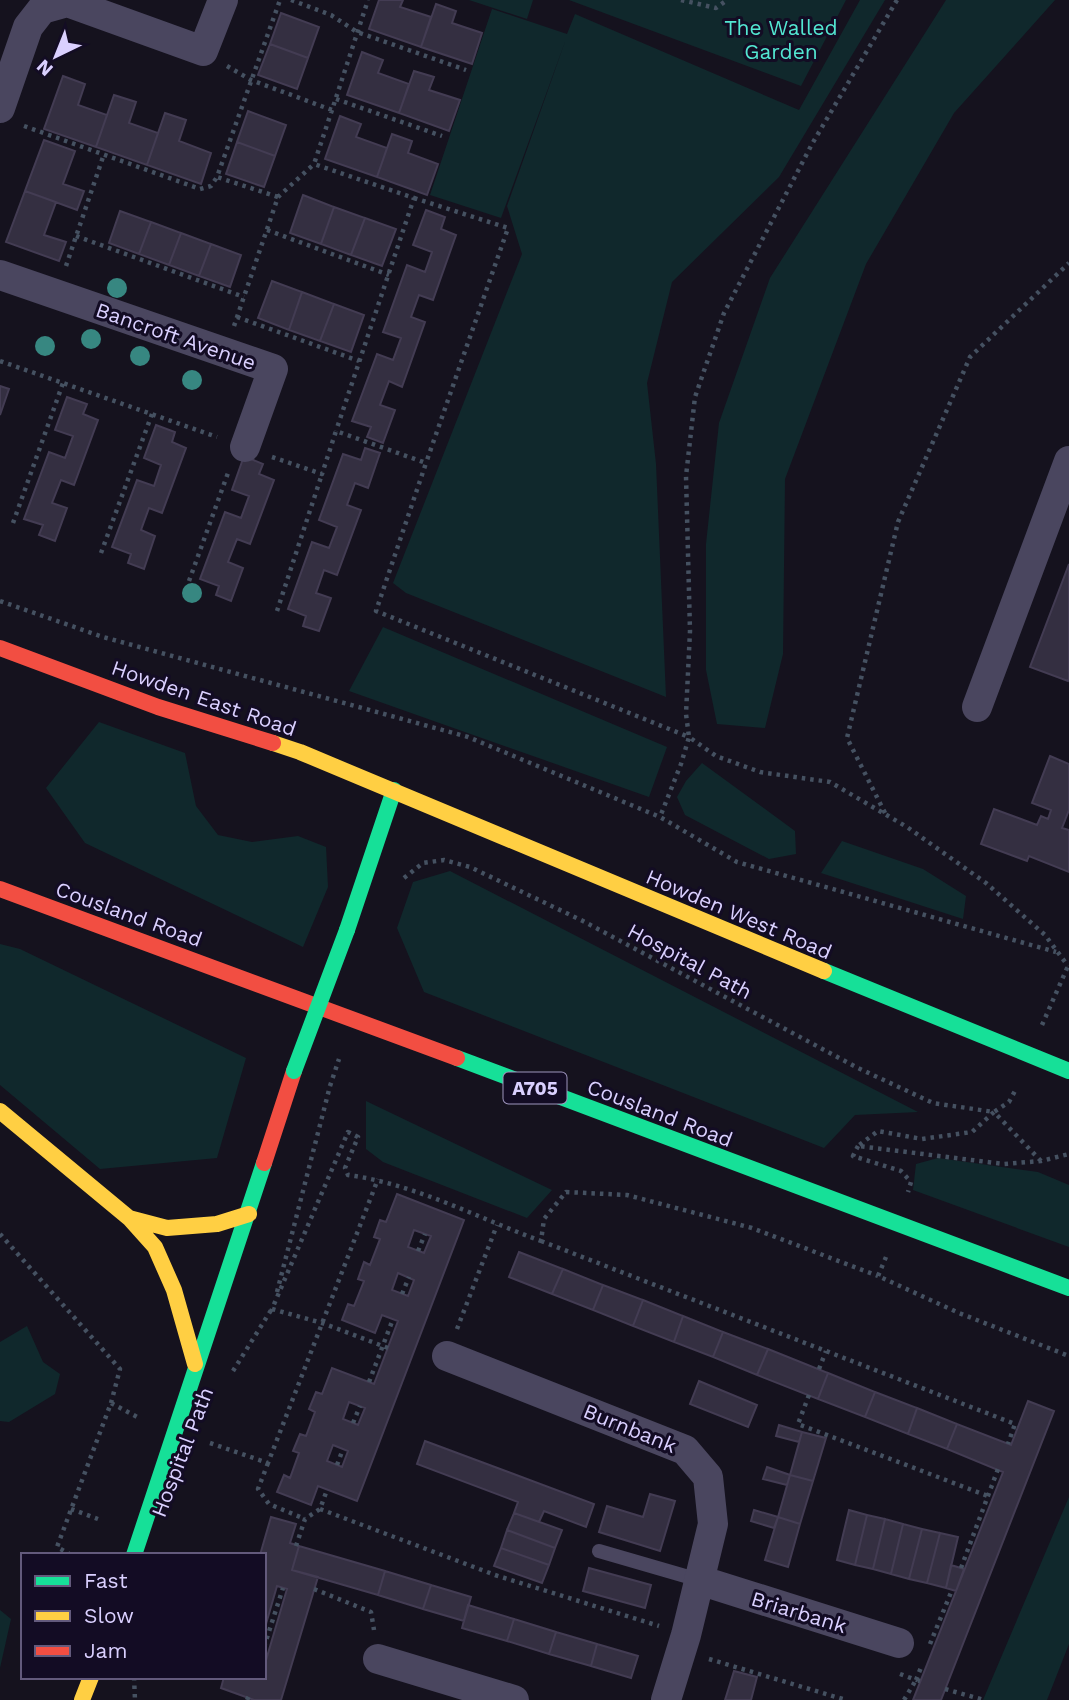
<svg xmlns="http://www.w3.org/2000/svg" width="1069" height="1700" font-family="'Work Sans',sans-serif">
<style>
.green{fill:#10282c}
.building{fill:#342f41;stroke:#433c53;stroke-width:2;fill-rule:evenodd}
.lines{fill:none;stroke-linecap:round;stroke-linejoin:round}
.path{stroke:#455161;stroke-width:4.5;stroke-dasharray:3.5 5;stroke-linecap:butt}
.lane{stroke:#4a465f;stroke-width:14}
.street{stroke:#4a465f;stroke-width:30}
.fast{stroke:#16e098;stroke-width:16}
.slow{stroke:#ffcf43;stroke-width:16}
.jam{stroke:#f24e42;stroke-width:16}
.path-bridge{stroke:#455161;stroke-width:4.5;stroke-dasharray:3.5 5;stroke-linecap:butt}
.fast-bridge{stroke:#16e098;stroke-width:16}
.tree{fill:#378781}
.labels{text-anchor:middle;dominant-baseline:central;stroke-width:6;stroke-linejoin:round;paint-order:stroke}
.shield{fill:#130c24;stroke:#9e95bd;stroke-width:2}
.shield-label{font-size:19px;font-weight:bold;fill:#dad0ff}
.park-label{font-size:21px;fill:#53e7d2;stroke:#130c24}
.street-label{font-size:21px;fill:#dad0ff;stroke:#130c24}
</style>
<rect width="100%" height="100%" fill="#15121e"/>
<path class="green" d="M469 0H533L527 19Z
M569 0H846L801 86Z
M860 0H885L779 177 672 282 647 383 656 464 666 697 406 593 393 583 522 254 507 206 566 39 501 218 430 195 492 9 567 34 575 14 799 110Z
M946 0H1055L954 113 866 264 785 479 783 654 765 728 717 724 706 670V544L719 423 770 278Z
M383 627 667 747 649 797 349 691Z
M99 722 185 753 196 806 218 835 252 842 298 836 326 847 328 887 303 947 85 843 46 788Z
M702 763 795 831 796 854 769 859 685 815 677 797 686 781Z
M842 841 923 869 966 896 963 919 821 873Z
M450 871 918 1112 855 1115 824 1148 424 992 397 928 413 882Z
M0 944 20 949 246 1058 217 1158 100 1169 0 1085Z
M366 1101 552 1190 527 1218 383 1162 366 1149Z
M938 1158 1038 1172 1069 1185V1247L913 1190 916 1164Z
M27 1326 43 1362 60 1374 55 1394 9 1422 0 1421V1342Z
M1069 1497V1644L1047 1700H983Z
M0 1610 11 1619 0 1668Z"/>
<path class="building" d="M379 0H403L400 7 431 17 421 47 369 29Z
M436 4 456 11 452 23 482 33 472 64 421 47Z
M281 13 319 27 308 58 270 44Z
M270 44 308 58 297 89 258 75Z
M362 52 383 60 378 73 409 84 399 113 347 95Z
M414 71 434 77 429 90 460 100 449 131 399 113Z
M63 76 85 84 78 105 107 115 96 147 44 129Z
M114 95 136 102 129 123 158 133 147 165 96 147Z
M248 111 286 125 275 156 237 142Z
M165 113 186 120 179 141 211 153 201 184 147 165Z
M340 116 361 124 356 137 387 148 377 177 325 159Z
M392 134 412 141 408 153 438 164 427 195 377 177Z
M44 140 75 151 63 184 84 191 77 210 25 191Z
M237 142 275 156 264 187 226 174Z
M25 191 56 202 44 235 66 242 59 261 6 242Z
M303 195 334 207 321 244 290 233Z
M334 207 365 218 351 255 321 244Z
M426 210 445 217 441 229 456 235 433 300 419 295 411 317 425 322 402 387 389 381 380 405 395 410 383 443 367 437 371 427 352 421 377 354 393 360 401 338 383 332 407 265 425 272 432 252 413 245Z
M120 211 151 222 139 254 109 243Z
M365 218 396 229 382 266 351 255Z
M151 222 181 233 169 265 139 254Z
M181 233 211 244 199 276 169 265Z
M211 244 241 255 230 287 199 276Z
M272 281 302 292 289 330 258 318Z
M302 292 334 304 320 341 289 330Z
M334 304 364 315 351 352 320 341Z
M0 386 9 389 0 415Z
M67 397 87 404 83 414 98 420 74 485 61 480 52 503 67 508 55 541 39 535 43 525 24 519 49 452 65 458 73 436 55 430Z
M156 425 175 432 172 442 186 448 162 513 149 508 141 530 155 536 144 569 128 563 131 554 112 547 137 480 154 486 161 465 144 458Z
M365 448 380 453 368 488 355 483 347 505 361 510 337 575 324 570 316 593 331 598 319 631 303 626 306 616 288 609 312 542 329 548 337 527 319 520 343 454 361 460Z
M244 456 263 464 259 474 274 480 250 544 237 539 228 562 243 568 231 601 216 595 219 586 200 579 225 512 241 518 249 496 232 490Z
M1069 564V679L1068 681 1030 667Z
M1050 756 1069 764V810L1062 828 1069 830V872L1029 856 1027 861 981 844 994 809 1037 825 1041 816 1048 819 1051 810 1032 803Z
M397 1194 464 1220 357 1501 318 1486 311 1505 277 1492 284 1475 290 1478 299 1453 293 1451 300 1434 306 1436 315 1412 309 1409 316 1392 322 1394 332 1368 374 1384 398 1321 382 1315 375 1333 342 1320 348 1304 354 1306 364 1281 358 1279 364 1262 370 1265 380 1239 374 1237 380 1220 386 1222ZM414 1230 431 1236 424 1253 408 1247ZM398 1273 414 1280 408 1296 392 1290ZM349 1402 365 1408 358 1425 343 1419ZM333 1445 348 1451 342 1467 327 1461Z
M519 1252 563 1269 552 1294 509 1277Z
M563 1269 603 1285 593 1310 552 1294Z
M603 1285 643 1300 633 1326 593 1310Z
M643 1300 683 1316 674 1342 633 1326Z
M683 1316 723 1332 713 1357 674 1342Z
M723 1332 768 1349 757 1375 713 1357Z
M768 1349 828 1373 818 1399 757 1375Z
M828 1373 875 1392 865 1417 818 1399Z
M699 1381 757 1405 748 1427 690 1404Z
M875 1392 917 1408 908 1434 865 1417Z
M1028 1401 1054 1411 941 1700H913L1003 1472 947 1449 957 1424 1011 1445Z
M917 1408 957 1424 947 1449 908 1434Z
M779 1425 802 1432 799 1442 776 1436Z
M802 1432 826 1438 813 1481 790 1475Z
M425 1441 594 1504 586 1527 544 1511 539 1522 514 1513 518 1502 417 1464Z
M767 1467 790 1475 787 1485 763 1479Z
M790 1475 813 1481 800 1524 778 1517Z
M650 1494 675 1501 660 1551 599 1532 607 1506 643 1517Z
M754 1510 778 1517 774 1528 751 1521Z
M849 1510 867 1515 855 1565 837 1560Z
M514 1513 562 1530 555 1548 507 1530Z
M867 1515 885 1519 873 1569 855 1565Z
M271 1517 296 1524 290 1543 299 1546 292 1570 318 1577 281 1700H254L221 1688 224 1677H264V1667L287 1589 277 1586 264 1631V1555H260Z
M778 1517 800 1524 788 1567 765 1560Z
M885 1519 903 1524 891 1574 873 1569Z
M903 1524 922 1529 909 1579 891 1574Z
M922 1529 940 1533 927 1583 909 1579Z
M507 1530 555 1548 549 1565 501 1548Z
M940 1533 958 1537 946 1588 927 1583Z
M299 1546 385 1571 378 1595 292 1570Z
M501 1548 549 1565 542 1583 494 1566Z
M951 1565 964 1569 956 1591 946 1588Z
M589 1568 651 1585 645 1608 583 1591Z
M385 1571 431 1585 423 1609 378 1595Z
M431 1585 471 1597 464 1621 423 1609Z
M468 1605 514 1619 507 1641 462 1628Z
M514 1619 556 1632 549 1654 507 1641Z
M556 1632 597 1644 591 1666 549 1654Z
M597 1644 638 1656 631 1678 591 1666Z
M734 1671 757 1677 751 1700H725Z"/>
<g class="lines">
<path class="path" d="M291 0 331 15 357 32 466 70
M681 0 716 8 727 0
M897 0 812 144 724 313 695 397 686 476 690 631 686 714 689 737 716 756 760 772 830 782 907 827 986 883 1045 935 1068 966
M227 66 251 80 332 110 368 0
M336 99 442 136
M332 110 314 164 414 198 336 431
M24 126 200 189 211 186 217 177
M278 197 217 177 280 0
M414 198 508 228 426 463
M267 230 389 275
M76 236 244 297
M66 266 104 154
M237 317 359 361
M234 326 278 197 314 164
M0 361 217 437
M272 457 322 474 336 431 426 463 376 611 689 737 681 764 660 817
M13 523 63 383
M101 553 152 414
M189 581 228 473
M0 601 103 637 468 737 660 817 737 862 1056 952
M277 611 322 474
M885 813 847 738 898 522 970 357 1069 263
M404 878 423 863 444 860 470 867 583 921 858 1068 933 1103 994 1112 1009 1102 1016 1089
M1042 1025 1068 966
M858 1146 853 1156 901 1171 911 1182 908 1192
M1041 1161 994 1112 972 1132 922 1139 878 1131 858 1146 1004 1164 1041 1161 1069 1154
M0 1234 120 1369 111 1403
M541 1241 1015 1424 1008 1444
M418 1251 425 1234
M886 1257 878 1276 959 1313 1069 1356
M277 1292 330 1086
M402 1294 409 1277
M457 1329 497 1225
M388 1348 322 1323 272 1309 348 1132 358 1137 345 1168 348 1175C415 1184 478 1218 541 1241L544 1219 566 1192 627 1195 752 1228 878 1276
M819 1369 826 1351
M233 1371 273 1307
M369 1382 393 1319
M809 1395 798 1424 988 1496
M353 1423 360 1406
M210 1443 268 1463 378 1179
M268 1463 258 1489 269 1504 305 1519
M337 1465 343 1449
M71 1509 98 1519
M320 1509 495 1575 659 1626
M296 1546 305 1519 320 1509 327 1490
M71 1555 57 1547 111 1403 141 1419
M961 1568 998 1469
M314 1589 371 1612 374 1630
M930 1644 952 1590
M264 1647 283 1588
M709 1659 846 1700
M900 1674 916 1680 922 1665
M134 1677 135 1700
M945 1689 984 1700
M247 1700 249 1696
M904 1700 916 1680 920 1681"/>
<path class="lane" d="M599 1551 699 1580"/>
<path class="street" d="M0 108 28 27 42 9 67 2 203 51 223 0
M0 275 273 369 245 447
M977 707 1069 461
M447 1356 685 1450 708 1477 713 1524 686 1635 666 1700
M699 1580 899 1643
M378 1659 514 1700"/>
<path class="fast" d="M347 930 394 790
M824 971 1069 1071
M457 1058 1069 1288
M134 1555 264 1163"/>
<path class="slow" d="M273 743 300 752 824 971
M0 1111 129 1218 167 1228 217 1224 249 1214
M129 1218 155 1247 174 1290 195 1364
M82 1700 91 1677"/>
<path class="jam" d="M0 648 158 707 273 743
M0 889 457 1058
M264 1163 294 1071"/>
<path class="path-bridge" d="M330 1086 339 1059"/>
<path class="fast-bridge" d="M294 1071 347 930"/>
</g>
<g class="tree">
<circle cx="117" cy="288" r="10"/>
<circle cx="91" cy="339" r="10"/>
<circle cx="45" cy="346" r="10"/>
<circle cx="140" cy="356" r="10"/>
<circle cx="192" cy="380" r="10"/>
<circle cx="192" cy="593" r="10"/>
</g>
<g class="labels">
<rect class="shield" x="503.5" y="1072.5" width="63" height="31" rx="5"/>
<g class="shield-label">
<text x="535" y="1088">A705</text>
</g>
<g class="park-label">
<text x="781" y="27">The Walled<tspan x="781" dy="24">Garden</tspan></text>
</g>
<g class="street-label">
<text transform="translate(176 336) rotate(19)">Bancroft Avenue</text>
<text transform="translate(204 698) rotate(19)">Howden East Road</text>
<text transform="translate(129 914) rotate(20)">Cousland Road</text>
<text transform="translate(739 914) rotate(23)">Howden West Road</text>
<text transform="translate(690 961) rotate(28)">Hospital Path</text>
<text transform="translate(660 1113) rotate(21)">Cousland Road</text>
<text transform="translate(630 1428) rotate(22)">Burnbank</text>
<text transform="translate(182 1452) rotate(-69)">Hospital Path</text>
<text transform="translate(799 1612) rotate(17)">Briarbank</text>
</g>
</g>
<rect x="21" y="1553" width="245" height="126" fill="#130c24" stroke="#635a7c" stroke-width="2"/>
<rect x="35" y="1576" width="35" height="10" fill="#16e098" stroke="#635a7c" stroke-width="2"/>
<text x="84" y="1588" font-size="21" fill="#dad0ff">Fast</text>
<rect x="35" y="1611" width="35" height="10" fill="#ffcf43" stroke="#635a7c" stroke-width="2"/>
<text x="84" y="1623" font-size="21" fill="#dad0ff">Slow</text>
<rect x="35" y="1646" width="35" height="10" fill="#f24e42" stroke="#635a7c" stroke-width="2"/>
<text x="84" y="1658" font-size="21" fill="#dad0ff">Jam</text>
<g transform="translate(56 56) rotate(223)" stroke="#130c24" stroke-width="5" paint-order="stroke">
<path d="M0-5L12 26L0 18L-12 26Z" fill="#dad0ff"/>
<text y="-10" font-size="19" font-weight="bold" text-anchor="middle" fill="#dad0ff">N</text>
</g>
</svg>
